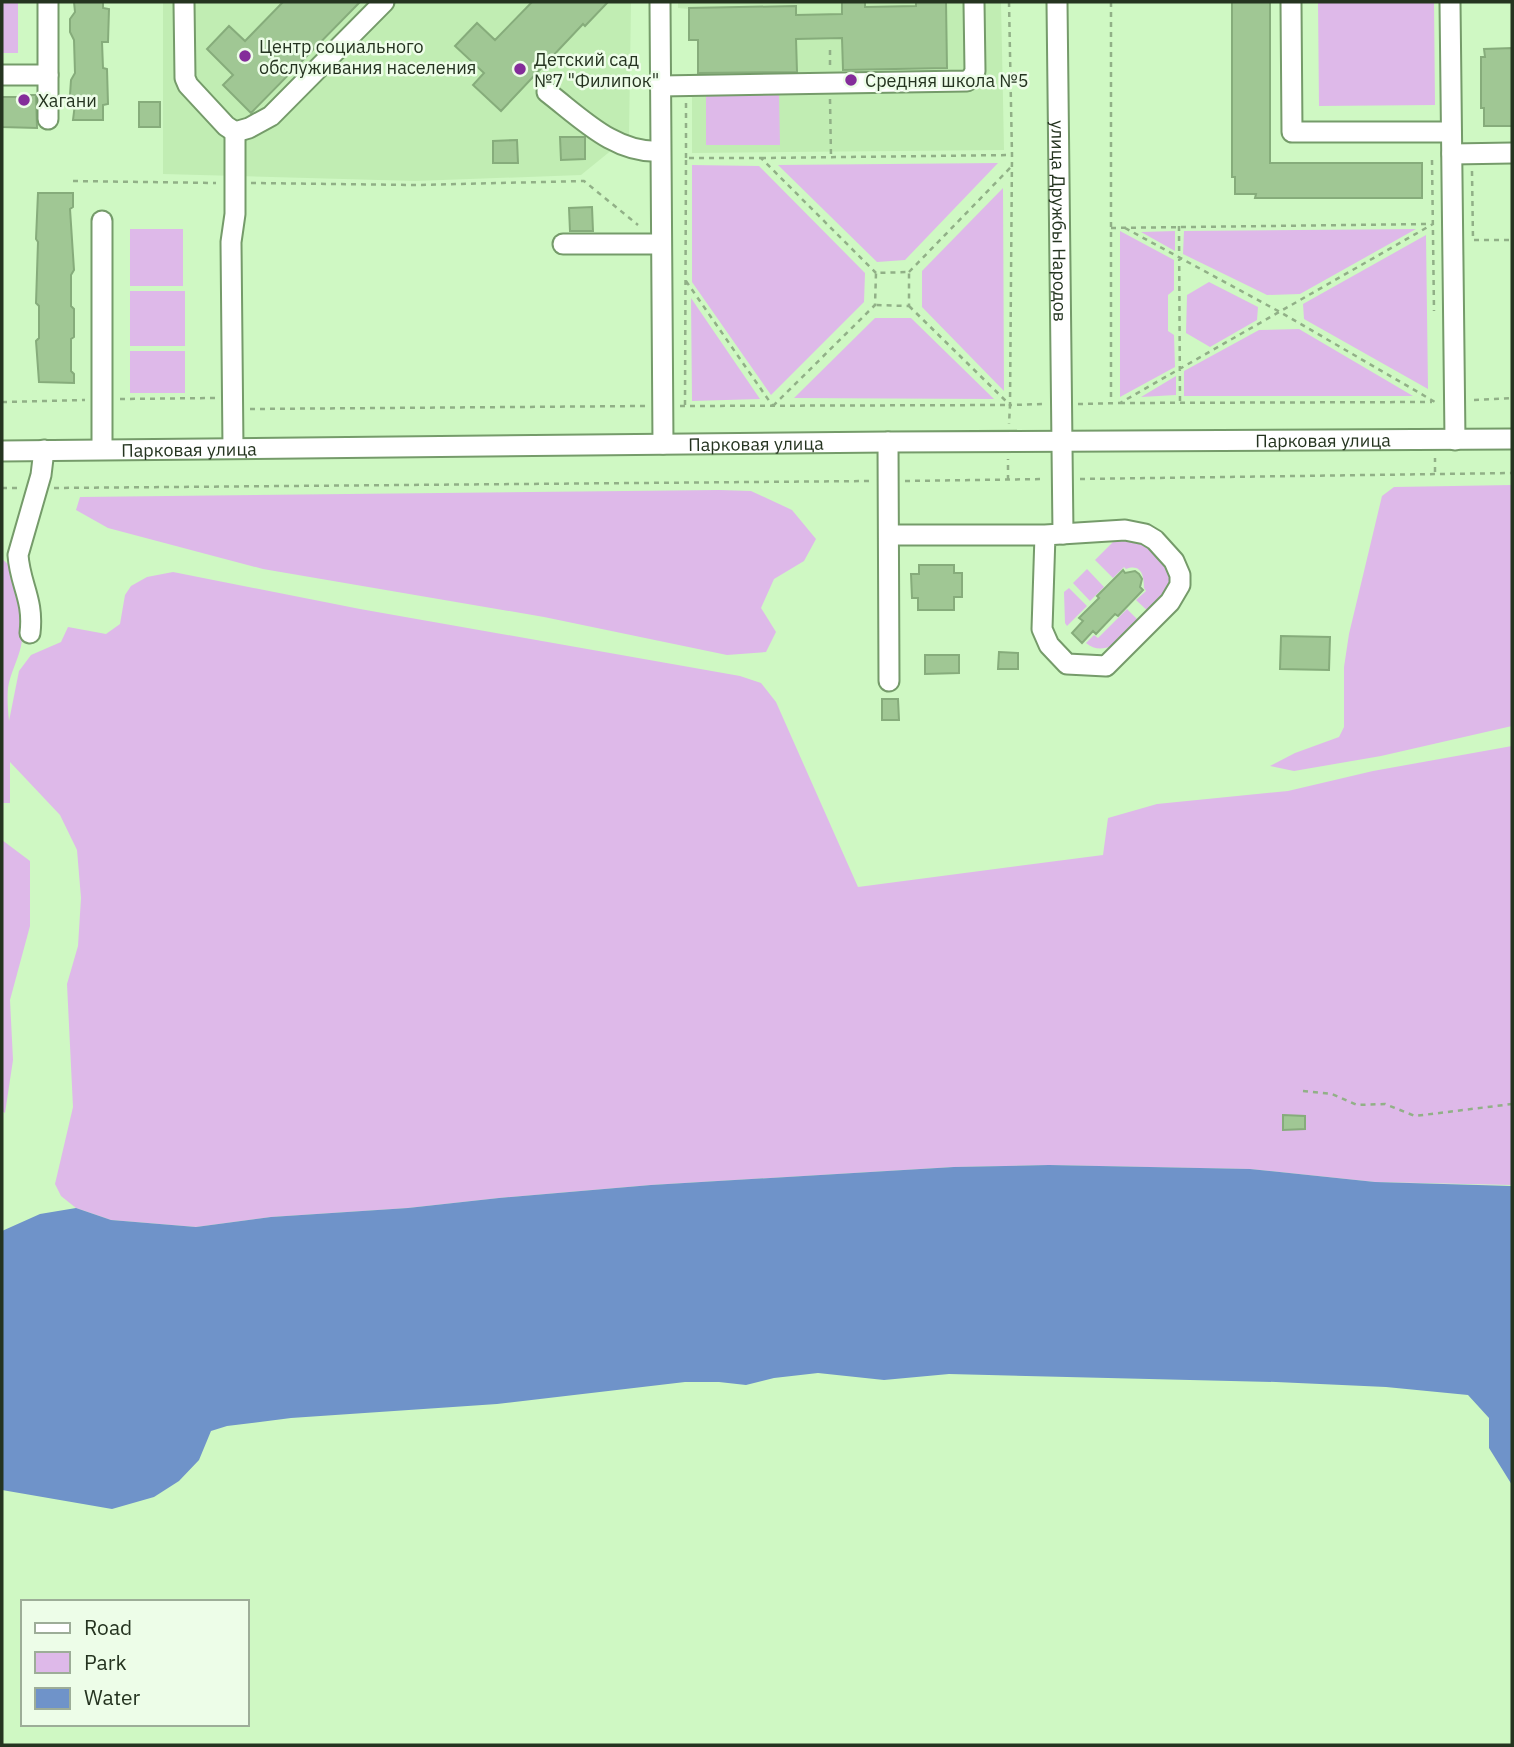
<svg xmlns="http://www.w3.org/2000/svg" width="1514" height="1747" font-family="'IBM Plex Sans',sans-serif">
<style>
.built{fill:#c1edb3}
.green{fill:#deb9e9}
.water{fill:#6f93c9}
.building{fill:#a0c794;stroke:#86ac7b;stroke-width:2}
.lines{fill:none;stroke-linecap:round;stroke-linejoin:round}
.minor-casing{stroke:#759b6a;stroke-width:23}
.path{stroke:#91b087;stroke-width:2.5;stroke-dasharray:5 5;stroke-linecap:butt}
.minor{stroke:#fff;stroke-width:19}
.poi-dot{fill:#842d9a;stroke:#edfde8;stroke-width:2.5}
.labels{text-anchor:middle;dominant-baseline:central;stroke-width:5;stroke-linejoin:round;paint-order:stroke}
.poi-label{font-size:18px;fill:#253420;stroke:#edfde8;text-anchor:start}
.street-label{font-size:18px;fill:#253420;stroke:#edfde8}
</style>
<rect width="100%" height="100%" fill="#cff8c3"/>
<path class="built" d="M163 2H631L629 136 581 175 415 181 163 174Z
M678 2H1001L1004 150 692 153V91H698V41L689 40V9L678 8Z"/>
<path class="green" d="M2 2H18V53H2Z
M1318 2H1434L1435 105 1319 106Z
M706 95H779L780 145H706Z
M998 163 905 260 877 262 778 165Z
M692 165 759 166 865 273 864 302 771 395 692 282Z
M1003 188 1004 391 922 307V271Z
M130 229H183V286H130Z
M1416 229 1300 294 1267 295 1183 254 1184 231Z
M1120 231 1174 260V290L1168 295V331L1174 335 1175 367 1120 397Z
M1175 231V251L1141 232Z
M1426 235 1428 389 1304 319 1303 304Z
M1209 282 1258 307 1257 320 1210 347 1186 333 1187 295Z
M130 291H185V346H130Z
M691 298 760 399 692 401Z
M875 318H911L994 399 794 398Z
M1299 329 1413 396H1184V371L1259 330Z
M130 351H185V393H130Z
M1176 376V395L1141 397Z
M1512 485V726L1381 756 1294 771 1270 766 1295 753 1339 737 1344 727V667L1349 634 1382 496 1394 487Z
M719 490 751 491 792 510 816 539 804 561 774 579 761 608 776 632 766 652 727 655 544 617 263 569 108 528 76 510 80 497Z
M1121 538 1144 541 1167 564 1173 583 1151 614 1136 600 1146 591 1144 588C1144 577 1142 563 1126 569L1124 567 1113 578 1095 560 1113 542Z
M2 559C27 577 27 619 21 646 18 660 10 674 8 688 7 699 8 711 9 721L19 671 31 655 61 642 68 627 106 634 120 624 125 595 131 586 147 577 173 572 360 609 740 676 761 683 776 702 858 887 1103 855 1108 818 1157 804 1288 791 1373 771 1512 746V1185L1375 1182 1250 1169 1049 1165 954 1167 651 1185 499 1198 408 1208 271 1217 196 1227 111 1220 76 1208 61 1196 55 1184 73 1107 67 984 78 946 81 898 77 850 60 815 10 762V803H2Z
M1087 569 1104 587 1090 601 1073 583Z
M1069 588 1087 606 1067 626 1065 623 1064 592Z
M1127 609 1142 624C1128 636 1105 659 1086 643L1094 635 1098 638Z
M2 840 30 861V926L10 1000 13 1060 5 1113 2 1111Z"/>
<path class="water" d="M1049 1165 1250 1169 1375 1182 1512 1186V1485L1489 1448V1418L1468 1395 1386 1387 1276 1382 949 1374 884 1380 818 1373 774 1378 746 1385 719 1382H685L497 1404 291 1418 227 1426 211 1431 199 1460 179 1481 154 1497 112 1509 2 1490V1231L40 1214 76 1208 111 1220 196 1227 271 1217 408 1208 499 1198 651 1185 954 1167Z"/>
<path class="building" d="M74 2H103V8L109 9 108 42H102L103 68 107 69 108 104 103 105V120H73L75 104 70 95 71 80 75 73 74 40 70 32V19L75 12Z
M283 2H360L251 113 223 85 233 75 207 49 229 26 245 41Z
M532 2H608L585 26 583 24 501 111 473 85 484 73 455 46 477 23 495 40Z
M842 2H865V7L916 6V2H946L947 68 843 70 842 38 796 39 797 72 698 73V40H689V8L796 6V15L842 14Z
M1232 2H1270V163H1422V198H1255L1256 194H1235V177H1232Z
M1512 48V126H1484V108H1481V57H1485L1484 49Z
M19 95H36L37 128 2 127V97H19Z
M139 102H160V127H139Z
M560 137H585V159L561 160Z
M517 140 518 163H493V141Z
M38 193H73V207L70 209 74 270 71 275V306L74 309V337L71 339V371L74 374V383L39 382 36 341 39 338V306L36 303 38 242 36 239Z
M592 207 593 231H570L569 208Z
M919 565H954V573H962V597H954V610H918V598H912L911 574H919Z
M1123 570 1125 573 1135 571 1139 574 1142 579 1140 587 1143 590 1118 616 1115 614 1096 634 1093 631 1082 643 1072 633 1083 621 1079 618 1099 598 1097 596Z
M1281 636 1330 637 1329 670 1280 669Z
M999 652 1018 653V669H998Z
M925 655H959V673L925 674Z
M882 699H898L899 720H882Z
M1283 1115 1305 1116V1129L1283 1130Z"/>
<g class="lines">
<g class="minor-casing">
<g id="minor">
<path d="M48 2V119"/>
<path d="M184 2 185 78 188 85 226 126 235 132 249 128 271 116 384 2"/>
<path d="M660 2 663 444"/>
<path id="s1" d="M1057 2 1063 534"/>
<path d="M1291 2 1292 132H1451"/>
<path d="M1450 2 1455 440"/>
<path d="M2 75H48"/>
<path d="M660 86 967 81 972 77 975 71 974 2"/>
<path d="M547 92C581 118 615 154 660 151"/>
<path d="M1452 154 1512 153"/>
<path d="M563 244H661"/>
<path d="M888 442 889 681"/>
<path d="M233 448 231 242 235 214V132"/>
<path d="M102 449V221"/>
<path id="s2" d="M2 451 888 442 1512 439"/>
<path d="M889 535H1045L1125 530 1145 534 1155 540 1174 561 1180 575V585L1170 602 1106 666 1067 664 1049 645 1042 629 1045 535"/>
<path d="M30 633C34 599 20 585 18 555L41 475 44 450"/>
</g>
</g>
<path class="path" d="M1009 2 1012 155 1010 405 1044 404
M1111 2V403
M830 50V65
M830 99 831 157
M686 158V102
M761 158 1012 155
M1432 160 1434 311
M1472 171 1473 240H1512
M73 181 216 183
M251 183 416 185 584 181 638 225
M1179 226 1180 402
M1111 228 1429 224
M1125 228 1280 312 1435 402
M909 272 1011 167
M686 281 772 405
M909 306 1010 405 1009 424
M120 399 215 398
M1474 400 1512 398
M2 402 85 400
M1120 403 1432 402
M1078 404 1120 403 1433 224
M685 405 686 158H761L876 273
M680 406 1010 405
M773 406 875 305 876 273 909 272V306L875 305
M250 409 646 406
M1435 472V458
M1080 479 1512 473
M1008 480V459
M905 481 1045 479
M2 488H19
M54 488 870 481
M1303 1091 1332 1094 1357 1105 1385 1104 1415 1116 1512 1104"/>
<use href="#minor" class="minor"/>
</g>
<g class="poi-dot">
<circle cx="245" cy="56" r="7"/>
<circle cx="520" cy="69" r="7"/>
<circle cx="851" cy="80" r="7"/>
<circle cx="24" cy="100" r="7"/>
</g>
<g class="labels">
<g class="poi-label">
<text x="259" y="46">Центр социального<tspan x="259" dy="21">обслуживания населения</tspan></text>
<text x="534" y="59">Детский сад<tspan x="534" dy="21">№7 "Филипок"</tspan></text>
<text x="865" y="80">Средняя школа №5</text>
<text x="38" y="100">Хагани</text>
</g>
<g class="street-label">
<text stroke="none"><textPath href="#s1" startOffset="219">улица Дружбы Народов</textPath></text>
<text stroke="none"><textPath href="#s2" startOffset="1321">Парковая улица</textPath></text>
<text stroke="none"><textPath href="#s2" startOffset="754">Парковая улица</textPath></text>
<text stroke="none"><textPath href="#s2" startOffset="187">Парковая улица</textPath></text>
</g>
</g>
<rect width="1514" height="1747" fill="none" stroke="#253420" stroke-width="7"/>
<rect x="21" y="1600" width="228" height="126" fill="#edfde8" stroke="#9dad98" stroke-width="2"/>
<rect x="35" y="1623" width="35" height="10" fill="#ffffff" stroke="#9dad98" stroke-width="2"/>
<text x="84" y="1635" font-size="21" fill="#253420">Road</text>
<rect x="35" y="1652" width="35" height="21" fill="#deb9e9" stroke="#9dad98" stroke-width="2"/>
<text x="84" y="1670" font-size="21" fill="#253420">Park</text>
<rect x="35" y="1688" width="35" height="21" fill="#6f93c9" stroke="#9dad98" stroke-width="2"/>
<text x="84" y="1705" font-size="21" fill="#253420">Water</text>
</svg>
